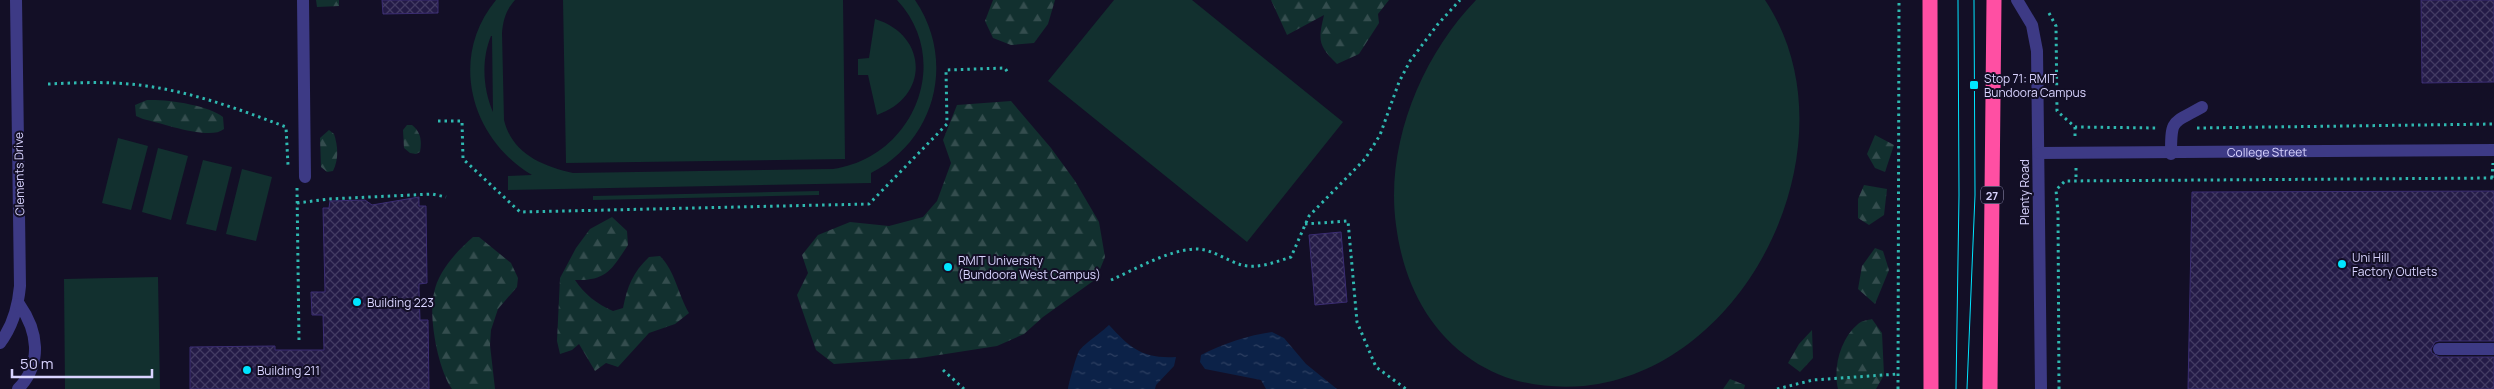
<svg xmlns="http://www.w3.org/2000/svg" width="2494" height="389" font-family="Manrope,sans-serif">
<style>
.forest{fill:url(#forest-firs)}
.park{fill:#12302f;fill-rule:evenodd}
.water{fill:url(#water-ripples)}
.building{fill:url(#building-cross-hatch);stroke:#3b2d73}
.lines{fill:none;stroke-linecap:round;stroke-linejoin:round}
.path{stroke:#2fb8b0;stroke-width:3;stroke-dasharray:2.5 4;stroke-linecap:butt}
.minor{stroke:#3d3a85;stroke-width:12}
.highway{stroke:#ff4fa3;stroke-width:15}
.tram{stroke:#00e5ff;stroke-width:1}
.poi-dot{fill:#00e5ff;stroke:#130f26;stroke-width:2}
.labels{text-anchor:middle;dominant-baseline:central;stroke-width:4;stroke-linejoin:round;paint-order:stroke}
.shield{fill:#130f26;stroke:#9e99be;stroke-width:1}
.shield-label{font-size:11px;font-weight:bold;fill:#d9d4ff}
.poi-label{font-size:12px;fill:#d9d4ff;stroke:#130f26;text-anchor:start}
.street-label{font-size:12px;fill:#d9d4ff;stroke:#130f26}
</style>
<defs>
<pattern id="forest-firs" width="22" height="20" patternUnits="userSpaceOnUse" patternTransform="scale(1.25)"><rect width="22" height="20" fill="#12302f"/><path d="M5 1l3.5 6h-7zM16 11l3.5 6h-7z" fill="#344d4e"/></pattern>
<pattern id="water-ripples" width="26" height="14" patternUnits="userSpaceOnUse" patternTransform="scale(1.25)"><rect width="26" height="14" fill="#0c2248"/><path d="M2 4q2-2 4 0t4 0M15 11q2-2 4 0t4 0" fill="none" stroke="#2f4163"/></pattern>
<pattern id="building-cross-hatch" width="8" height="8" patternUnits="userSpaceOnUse" patternTransform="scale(1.25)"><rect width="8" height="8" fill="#241b47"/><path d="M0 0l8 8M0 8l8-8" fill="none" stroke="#433b63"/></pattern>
</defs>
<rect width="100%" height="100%" fill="#130f26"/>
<path class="forest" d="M316 0H339V6L317 7Z
M993 0H1055L1048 24 1034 43 1011 45 993 38 985 21Z
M1271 0H1389L1378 14 1379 23 1359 54 1337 64C1318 45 1318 41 1324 15L1287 35Z
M147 100C166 99 209 105 223 117L224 129C210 141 162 123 143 119L136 116 135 105Z
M1011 101 1051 148 1075 181 1099 222 1105 257 1096 279 1043 317 1024 334 997 346 920 358 834 364 816 350 797 295 808 273 802 255 818 235 850 222 889 226 923 217 937 201 951 163 943 140 957 105Z
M407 125H412C421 132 422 141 420 152L416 154 410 153 404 148 403 130Z
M329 130 334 134C338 146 339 159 333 171L327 172 321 167 320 138Z
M1875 135 1894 145 1885 172 1875 168 1867 154Z
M1864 185 1887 189 1884 215 1869 225 1858 218V199Z
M612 217 627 231 628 245C612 269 607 281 575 280 584 294 597 304 613 311L623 308C627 287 633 272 649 257L660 256C675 271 678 294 689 313L675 324 649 333 618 367 606 363 595 371 579 344 572 350 560 354 557 341 560 278 576 248 590 229Z
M473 237H479L511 263 518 278 517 287 498 309 491 330 490 345 495 389H452C438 369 428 316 434 293 438 271 457 251 473 237Z
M1875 248 1883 251 1889 270 1875 304 1858 289 1862 266Z
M1872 319 1882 333 1884 375 1876 389H1838C1833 368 1840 339 1858 324 1861 321 1868 320 1872 319Z
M1812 330 1813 358 1800 372 1788 363 1799 344Z
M1730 379 1745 385 1744 389H1723Z"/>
<path class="park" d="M496 0H515C506 10 503 20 502 33L504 120C512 153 541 166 573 173L833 169C913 158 954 61 897 0H915C956 60 936 140 871 173V183L508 190V176L532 175C471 139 448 58 496 0ZM491 36H492L493 112C483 89 481 60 491 36Z
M563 0H843L845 159 566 163Z
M1114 0H1192L1343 122 1247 242 1048 81Z
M1476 0H1765C1858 139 1751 369 1584 386 1544 389 1506 383 1472 360 1426 329 1403 279 1396 225 1385 145 1421 57 1476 0Z
M875 19C928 35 930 97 877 115L868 75H858V59L869 58Z
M118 138 148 146 131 210 102 203Z
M158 148 188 156 171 220 142 212Z
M203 160 232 167 216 231 186 224Z
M242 169 272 177 256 241 226 234Z
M819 191V195L593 200V196Z
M158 277 160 389H65L64 279Z"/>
<path class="water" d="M1109 325C1130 348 1143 359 1176 357L1174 366 1156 385 1155 389H1068C1069 382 1076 357 1079 351 1084 344 1102 332 1109 325Z
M1272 332 1284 338 1306 364 1337 389H1266L1261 380 1205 369 1200 362 1201 355C1222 344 1249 335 1272 332Z"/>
<path class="building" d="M382 0H438V13L383 14Z
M2421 0H2494V82L2422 83Z
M2494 191V341H2439L2435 342 2431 349 2432 353 2439 357H2494V389H2188L2192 192Z
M419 197V206H426L427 283 419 284V290L420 320H428L429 389H190V347L275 346V350H324L323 315H312L311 292H325L323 208H329L330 201 365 200 372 205Z
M1341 232 1347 302 1315 305 1309 235Z"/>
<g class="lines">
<path class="path" d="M2049 13 2056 26 2057 111 2075 127 2158 128
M48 84C70 83 92 82 113 83 173 85 231 106 286 127L288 165
M438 121H462L463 159 520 212 869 204 947 124 946 70 1005 68 1008 73
M2075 127V139
M2197 128 2494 124
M2076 168V180
M2492 178 2493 163
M297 188 299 342
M297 203 329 199 432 194 446 197
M1305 224 1348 221 1357 322 1376 367 1406 389
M1111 280C1136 269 1166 251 1194 249 1211 248 1227 261 1242 265 1258 269 1276 262 1291 257L1309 216 1365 159 1380 135 1399 82 1410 61 1438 24 1460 0
M943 370 964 389
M1777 389 1813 380 1898 374
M1898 389 1899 0
M2059 389 2058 213 2056 190 2065 181 2494 178"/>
<g class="minor">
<path d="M303 0 305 177"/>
<path d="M2017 0 2032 25 2037 51 2041 389"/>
<path id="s1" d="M2039 153 2494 150"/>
<path d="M2171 154C2171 118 2172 124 2202 107"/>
<path d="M0 343C13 326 18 308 20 286L16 0"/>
<path d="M2439 349H2494"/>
<path d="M18 389C43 363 38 331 19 304"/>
</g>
<path class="highway" d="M1930 0 1931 389
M1990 389 1994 0"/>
<path class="tram" d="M1956 389 1959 195 1958 0
M1967 389 1975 195 1974 0"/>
</g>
<g class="poi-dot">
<rect x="1969" y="80" width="10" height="10" rx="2.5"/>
<circle cx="2342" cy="264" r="5"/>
<circle cx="948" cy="267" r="5"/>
<circle cx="357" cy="302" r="5"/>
<circle cx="247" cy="370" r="5"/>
</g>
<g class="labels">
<rect class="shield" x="1981" y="186.5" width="22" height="17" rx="4"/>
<g class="shield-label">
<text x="1992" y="195">27</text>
</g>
<g class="poi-label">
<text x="1984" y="78">Stop 71: RMIT<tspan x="1984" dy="14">Bundoora Campus</tspan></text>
<text x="2352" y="257">Uni Hill<tspan x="2352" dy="14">Factory Outlets</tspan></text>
<text x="958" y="260">RMIT University<tspan x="958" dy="14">(Bundoora West Campus)</tspan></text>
<text x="367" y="302">Building 223</text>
<text x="257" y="370">Building 211</text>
</g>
<g class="street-label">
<text stroke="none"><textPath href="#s1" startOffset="228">College Street</textPath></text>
<text transform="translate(19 174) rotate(-91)">Clements Drive</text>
<text transform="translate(2024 192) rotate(-90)">Plenty Road</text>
</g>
</g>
<path d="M12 369v8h140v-8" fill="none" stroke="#d9d4ff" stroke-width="2.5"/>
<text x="20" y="369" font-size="15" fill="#d9d4ff" stroke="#130f26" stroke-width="4" paint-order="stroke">50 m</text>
</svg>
